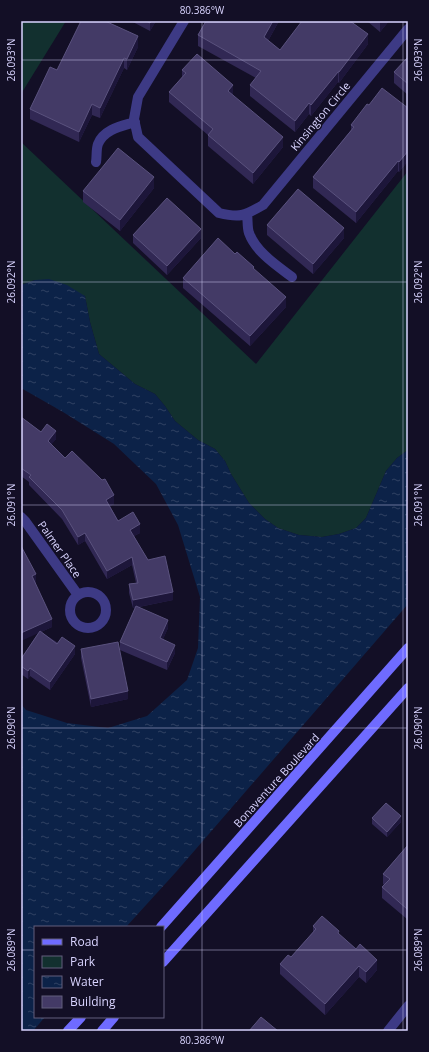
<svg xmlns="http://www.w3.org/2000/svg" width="429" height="1052" font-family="'Open Sans',sans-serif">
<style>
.green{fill:#12302f}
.water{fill:url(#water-ripples)}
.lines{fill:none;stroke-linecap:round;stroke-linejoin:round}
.minor{stroke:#3d3a85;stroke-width:10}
.secondary{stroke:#6f6bff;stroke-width:10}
.wall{fill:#312854}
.shaded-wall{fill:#1d163a}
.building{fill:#433a66;stroke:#5a527e}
.ticks{fill:none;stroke:#d9d4ff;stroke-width:1;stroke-opacity:0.45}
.labels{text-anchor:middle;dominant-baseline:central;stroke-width:3;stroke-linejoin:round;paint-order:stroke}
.street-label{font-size:11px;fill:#d9d4ff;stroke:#130f26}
.neatline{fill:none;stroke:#d9d4ff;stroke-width:1.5}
.ticks-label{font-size:10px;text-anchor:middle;fill:#d9d4ff}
</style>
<defs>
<pattern id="water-ripples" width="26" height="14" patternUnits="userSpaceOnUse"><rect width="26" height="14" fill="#0c2248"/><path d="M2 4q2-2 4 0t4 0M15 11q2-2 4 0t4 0" fill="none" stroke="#2f4163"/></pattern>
</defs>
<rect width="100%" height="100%" fill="#130f26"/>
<path class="green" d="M21 21H66L21 94Z
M21 142 256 364 408 171V450L397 458 386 471 366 518 356 528 339 534 322 537 299 535 278 528 265 519 249 503 231 474 225 461 215 449 198 440 175 421 165 406 155 394 135 384 99 354 90 322 85 296 35 280 21 285Z"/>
<path class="water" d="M49 279 67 285 85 296 90 322 99 354 135 384 155 394 165 406 175 421 198 440 215 449 225 461 231 474 249 503 265 519 278 528 299 535 322 537 339 534 356 528 366 518 386 471 397 458 408 450V604L176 872 126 927H35V1017H45L33 1031H21V704L26 710 67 723 108 728 147 716 187 680 198 648 200 597 178 525 156 484 114 444 63 412 21 388V285L35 280Z"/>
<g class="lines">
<path class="minor" d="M184 21 138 97 134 119 138 137 219 213C240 218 244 216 263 205L408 29
M96 162C97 157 96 149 98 144 104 129 122 126 135 122
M247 214C248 220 247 227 249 233 256 252 276 265 292 277
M21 517 25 521 78 595
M70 610a18 18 0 1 1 36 0a18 18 0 1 1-36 0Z
M388 1031 408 1006"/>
<path class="secondary" d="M161 927 408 648
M163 962 408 688
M68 1031 81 1017
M102 1031 114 1017"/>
</g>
<path class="wall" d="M131 21H156L150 31Z
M206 21H279L268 41 280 50 368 44 339 83 338 82 311 116 309 114 295 132 250 96V85L256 78 198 46V35Z
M367 21H389L380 32Z
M138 47 127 70 124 68 100 118 92 115 79 142 30 119V109L57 70Z
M408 57V95L394 83V72Z
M182 70 233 95 283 147 253 184 208 146V135L169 102V92L182 77Z
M369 105 408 108V161L399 172 398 171 356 223 313 188V177L351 130V125Z
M154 188 120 231 83 202V191Z
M267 225 344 238 313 274 267 235Z
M133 235 201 238 167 275 133 243Z
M235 254 254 269 286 307 250 346 183 288V278Z
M21 417 41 432 56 439 51 444 114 504 110 506 118 521 140 533 134 536 148 560 173 600 139 607 168 628 163 639 175 653 167 670 120 650V642L135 608H133L129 593V584L136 583 132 565 107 579 85 541 78 545 62 519 29 485V482L21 476Z
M21 546 36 582 35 583 52 627 41 632 75 654 50 690 30 676 28 679 21 674V659L38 633Z
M81 649 128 699 91 707 81 658Z
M372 818 401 822 387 837 372 824Z
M408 845 407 919 382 898V887L384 885 383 884V874Z
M313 926 339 935 377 970 366 983 359 977 325 1015 280 974V964L291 957 313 932Z"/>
<path class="shaded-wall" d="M151 21H156L150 31V23Z
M273 21H279L264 48V37Z
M380 21H389L380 32Z
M368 34V44L339 83V72Z
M138 36V47L127 70V59Z
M124 58V68L100 118V108Z
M338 72V82L311 116V105Z
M233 85V96L228 91Z
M309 103V114L295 132V121Z
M92 104V115L79 142V132Z
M283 137V147L253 184V173Z
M408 151V161L399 172V162Z
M398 161V171L356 223V212Z
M154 177V188L120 231V220Z
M344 228V238L313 274V264Z
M201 229V238L167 275V266Z
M286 297V307L250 346V336Z
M56 431V439L48 449V441Z
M114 495V504L106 509V500Z
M140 524V533L130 538V530Z
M85 533V541L78 545V537Z
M132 557V565L107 579V571Z
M36 574V582L32 584V576Z
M173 592V600L133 608V600Z
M52 619V627L21 641V633Z
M168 620V628L160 646V638Z
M175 645V653L167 670V662Z
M75 646V654L50 690V682Z
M30 668V676L28 679V671Z
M128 691V699L91 707V699Z
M401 816V822L387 837V832Z
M408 908V918L407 919V909Z
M377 960V970L366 983V972Z
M359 966V977L325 1015V1004Z"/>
<path class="building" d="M81 21H105L138 36 127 59 124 58 100 108 92 104 79 132 30 109 50 67 57 70Z
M146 21H151L150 23Z
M206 21H273L264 37 280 50 302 21H350L368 34 339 72H338L311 105 309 103 295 121 250 85 261 71 198 35Z
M197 54 233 85 228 91 283 137 253 173 208 135 213 129 169 92 186 73 182 70Z
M408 57V84L394 72Z
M382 88 408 108V151L399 162 398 161 356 212 313 177 354 127 351 125 367 104 369 105Z
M118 148 154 177 120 220 83 191Z
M298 189 344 228 313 264 267 225Z
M167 198 201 229 167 266 133 235Z
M218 238 235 254 237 252 254 267 253 268 286 297 250 336 183 278Z
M21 417 41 432 47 424 56 431 48 441 65 458 72 451 102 480 105 479 114 495 106 500 118 521 133 512 140 524 130 530 148 560 165 556 173 592 133 600 129 584 138 583 132 557 107 571 85 533 78 537 62 510 29 477 31 475 21 468Z
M21 546 36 574 32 576 52 619 21 633Z
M136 606 168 620 160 638 175 645 167 662 120 642Z
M40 631 57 644 62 637 75 646 50 682 30 668 28 671 21 666V659Z
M118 642 128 691 91 699 81 649Z
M386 803 401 816 387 832 372 818Z
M408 845V908L407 909 382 887 390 879 383 874Z
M322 916 339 931 338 933 356 949 360 944 377 960 366 972 359 966 325 1004 280 964 288 955 291 957 316 929 313 926Z
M261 1017 278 1031H249Z"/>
<path class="ticks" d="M202 21V1031M403 21V1031M21 60H408M21 282H408M21 505H408M21 728H408M21 950H35M163 950H408"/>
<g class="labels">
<g class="street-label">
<text transform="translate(320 116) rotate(-50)">Kinsington Circle</text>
<text transform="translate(60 549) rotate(55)">Palmer Place</text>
<text transform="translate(276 780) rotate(-48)">Bonaventure Boulevard</text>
</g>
</g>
<rect width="429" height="1052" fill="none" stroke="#130f26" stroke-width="44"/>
<rect x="34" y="926" width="130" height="92" fill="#130f26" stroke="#625e7d"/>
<rect x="42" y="939" width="20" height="6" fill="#6f6bff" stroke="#625e7d"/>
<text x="70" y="946" font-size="12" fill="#d9d4ff">Road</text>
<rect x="42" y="956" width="20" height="12" fill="#12302f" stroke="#625e7d"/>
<text x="70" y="966" font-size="12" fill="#d9d4ff">Park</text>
<rect x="42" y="976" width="20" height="12" fill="url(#water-ripples)" stroke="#625e7d"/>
<text x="70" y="986" font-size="12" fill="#d9d4ff">Water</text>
<rect x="42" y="996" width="20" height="12" fill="#433a66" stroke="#625e7d"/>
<text x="70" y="1006" font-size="12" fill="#d9d4ff">Building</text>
<rect x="22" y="22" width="385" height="1008" class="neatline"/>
<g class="ticks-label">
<text x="202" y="14">80.386°W</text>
<text transform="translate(11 60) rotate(-90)" y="4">26.093°N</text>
<text transform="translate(418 60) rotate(-90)" y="4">26.093°N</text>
<text transform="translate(11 282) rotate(-90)" y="4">26.092°N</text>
<text transform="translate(418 282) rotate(-90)" y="4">26.092°N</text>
<text transform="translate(11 505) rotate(-90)" y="4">26.091°N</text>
<text transform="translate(418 505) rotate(-90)" y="4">26.091°N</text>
<text transform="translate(11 728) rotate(-90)" y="4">26.090°N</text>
<text transform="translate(418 728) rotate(-90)" y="4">26.090°N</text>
<text transform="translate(11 950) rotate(-90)" y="4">26.089°N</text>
<text transform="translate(418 950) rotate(-90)" y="4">26.089°N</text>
<text x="202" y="1044">80.386°W</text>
</g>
</svg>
